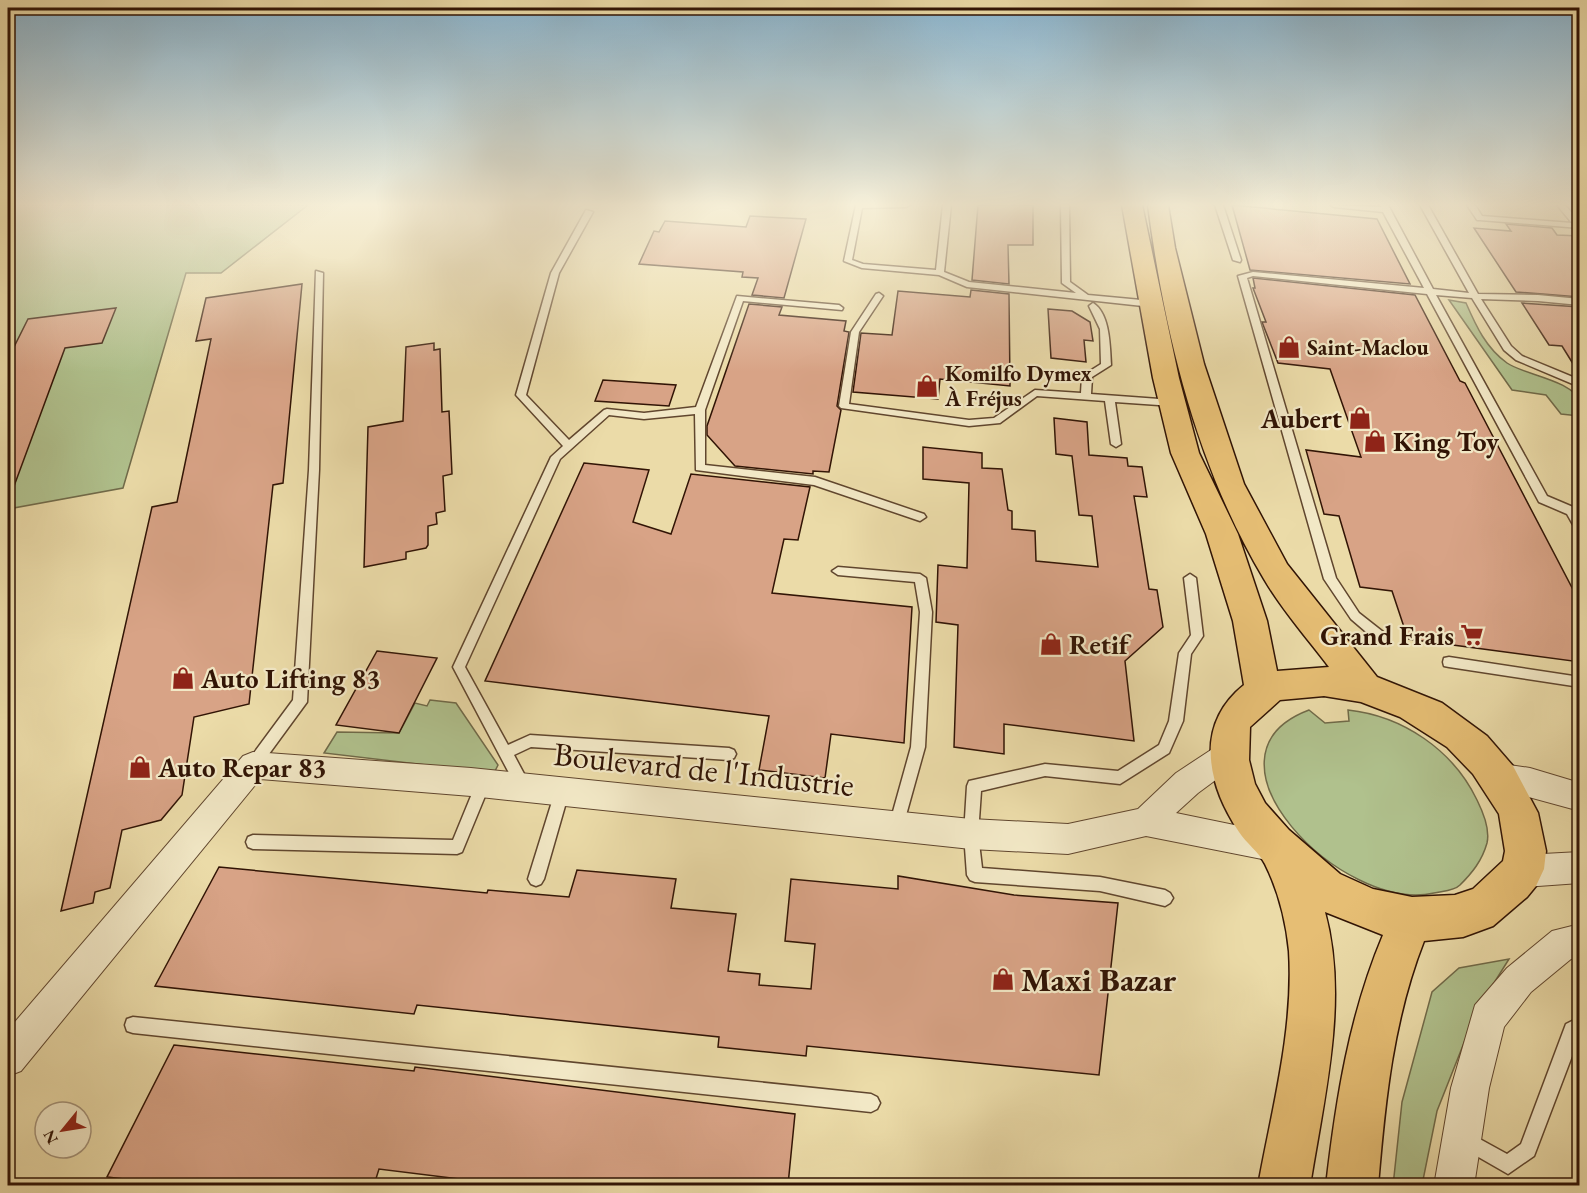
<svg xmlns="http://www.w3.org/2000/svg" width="1587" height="1193" font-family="'EB Garamond',serif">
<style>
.green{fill:#b0c18d;stroke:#706a49;stroke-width:1.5}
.building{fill:#d8a386;stroke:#311405;stroke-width:1.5}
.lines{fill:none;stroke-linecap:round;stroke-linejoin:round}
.service-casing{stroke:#60462e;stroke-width:3}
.minor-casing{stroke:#60462e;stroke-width:2}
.primary-casing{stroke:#311405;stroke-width:3}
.service{fill:#f2e8c6;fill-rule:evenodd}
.minor{fill:#f2e8c6;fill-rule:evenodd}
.primary{fill:#e6be74;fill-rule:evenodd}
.labels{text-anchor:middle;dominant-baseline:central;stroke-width:4.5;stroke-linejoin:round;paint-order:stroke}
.far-poi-label{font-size:22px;font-weight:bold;fill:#311405;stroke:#f2e8c6;text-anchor:start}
.poi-label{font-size:27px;font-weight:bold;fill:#311405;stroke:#f2e8c6;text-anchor:start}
.near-street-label{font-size:33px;fill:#311405;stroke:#f2e8c6}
.near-poi-label{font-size:33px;font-weight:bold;fill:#311405;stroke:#f2e8c6;text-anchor:start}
</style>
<rect width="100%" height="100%" fill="#ebdba8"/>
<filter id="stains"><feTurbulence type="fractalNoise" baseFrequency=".00333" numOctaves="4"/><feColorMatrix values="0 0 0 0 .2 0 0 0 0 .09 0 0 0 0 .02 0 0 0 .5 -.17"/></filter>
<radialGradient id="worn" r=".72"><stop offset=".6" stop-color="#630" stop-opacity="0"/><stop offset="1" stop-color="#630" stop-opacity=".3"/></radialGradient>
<path class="green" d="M8 205H308L221 273H186L123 488 8 509Z
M1449 300 1466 303C1476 326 1486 348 1507 363 1524 375 1573 380 1580 402 1581 406 1579 412 1579 416L1561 414 1546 395 1512 390Z
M430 700 456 703 498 765 494 773 324 753 337 732 399 733 415 703 427 706Z
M1309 710 1325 723 1349 721 1348 710C1403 716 1453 750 1477 800 1483 812 1490 830 1487 843 1482 861 1472 873 1460 885 1454 891 1443 891 1434 893 1343 914 1187 756 1309 710Z
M1509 959 1477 1010 1437 1111 1422 1185 1393 1186 1402 1102 1432 992 1459 968Z"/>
<path class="building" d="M978 205H1033V245H1008L1009 284 972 280Z
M1232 205 1377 219 1410 284 1250 270Z
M750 216 806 219 784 298 752 295 758 278 742 277 743 272 639 264 654 231 659 232 665 221 746 227Z
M1506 224 1552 228 1557 235 1580 236V297L1516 292 1474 228 1511 231Z
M1253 278 1415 295 1460 381 1465 383 1580 603V662L1408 639 1392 591 1360 587 1339 516 1324 514 1306 450 1361 457 1330 369 1278 363 1262 322H1266L1253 288H1255Z
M302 284 283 483 273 485 249 704 194 717 182 795 161 820 122 830 110 888 95 892 93 903 61 911 152 507 177 502 211 339 196 341 206 298Z
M971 290 1009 294 1010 386 940 379 938 399 853 392 861 333 892 335 898 291 970 297Z
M1522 303 1580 307V375L1562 346 1549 345Z
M749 304 782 307 779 315 846 321 844 331 849 332 837 406 841 410 829 472 813 471V474L735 466 707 435V426Z
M116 308 102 343 65 348 10 497H8V359L28 319Z
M1048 309 1072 311 1090 322 1093 341 1084 340 1086 362 1051 358Z
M434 343V350L440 349 442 412 449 411 452 474 443 476 445 511 436 513 437 524 428 526V545L426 548 406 552V559L364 567 368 427 403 421 406 347Z
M603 380 676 385 669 406 595 401Z
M1054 418 1087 422 1089 455 1127 458 1128 466 1142 467 1147 497 1134 496 1149 589 1157 590 1163 627 1125 661 1134 741 1004 724V754L954 747 958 625 936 622 938 565 967 568 969 483 923 479V447L982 453V468L1002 469 1008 510 1012 511V529L1035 531 1036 561 1098 567 1092 516 1079 515 1072 456 1056 454Z
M584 463 649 470 633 522 671 534 691 474 810 487 798 540 784 539 772 593 912 607 904 743 831 734 825 778 759 770 769 716 485 681Z
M377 651 437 658 399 733 336 725Z
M219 867 487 893 488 890 569 897 577 870 676 879 671 908 736 914 728 971 760 974 759 985 811 989 815 944 785 941 791 879 898 889V876L1014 895 1118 903 1099 1075 807 1046 806 1056 718 1047 719 1037 417 1005 414 1014 155 986Z
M174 1045 414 1071 415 1067 795 1114 788 1185H508L379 1169 374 1185H177L107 1177Z"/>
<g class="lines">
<g class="service-casing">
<path id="service" d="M856 205H910L906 207 862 208 852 260 863 264 936 270 943 205H951L944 272 969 282 1076 293 1062 283 1061 205H1069L1070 282 1088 295 1152 301 1156 304 1152 307 967 287 939 275 862 268 844 261Z
M1215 205H1223L1241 260 1240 262 1233 260Z
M1330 205 1381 207 1380 205H1388L1433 289 1469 293 1420 205H1428L1478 294 1538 295 1580 299V305L1538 301 1481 299 1511 346 1522 356 1580 380V387L1516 360 1504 350 1472 298 1436 295 1547 496 1573 507 1580 508V531L1576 530 1567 514 1539 502 1427 294 1253 276 1247 278 1336 578 1359 613 1387 635 1389 639 1387 643H1379L1351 619 1324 579 1238 276 1253 272 1424 288 1383 212 1334 207Z
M1467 205H1475L1482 216 1572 223 1557 205H1565L1580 223V228L1480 220H1477Z
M586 210 593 212 559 273 526 395 569 440 604 410 607 409 644 413 696 407 737 296 839 305 843 308 842 310 743 301 705 410V465L815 477 924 514 926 517 920 521 814 485 696 470 695 414 644 419 609 415 560 459 465 667 508 745 530 735 729 748 734 750 736 754 734 758 729 760 531 747 514 755 530 785 528 790 523 791 518 790 453 667 551 457 563 446 516 395 551 273Z
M316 271 323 273 319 470 307 702 258 769 253 771 248 769 246 765 248 761 293 700 309 470Z
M879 293 883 296 859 332 849 404 969 420 994 418 1035 390 1081 393 1082 376 1101 364 1100 329 1089 306 1093 303C1110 313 1110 347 1111 365L1092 377 1091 394 1173 400 1178 403 1173 406 1115 402 1121 444 1116 447 1111 444 1105 401 1037 396 1000 423 969 426 841 408 839 406 851 332 876 294Z
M838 567 920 574 926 578 932 612 925 747 903 826 901 831 896 833 891 831 889 826 911 747 920 612 915 582 838 575 832 571Z
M1190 574 1196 578 1203 636 1191 654 1183 721 1169 753 1120 784 1045 776 981 791 978 834 982 868 1100 877 1165 890 1170 893 1173 898 1170 903 1165 906 1100 891 975 882 970 880 967 875 964 834 967 786 969 781 1045 764 1118 771 1159 745 1169 721 1179 653 1191 635 1184 578Z
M1449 657 1580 677V687L1449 667 1444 666 1443 662 1444 658Z
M483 778 488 779 490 784 462 852 457 854 253 849 248 847 246 842 248 837 253 835 453 840 478 779Z
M562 786 567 787 569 792 544 879 541 884 536 886 531 884 528 879 555 792 557 787Z
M133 1017 871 1094 877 1097 880 1103 877 1109 871 1112 133 1033 127 1031 125 1025 127 1019Z
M1580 1017V1035L1534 1156 1508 1174 1461 1147 1458 1141 1461 1135 1467 1132 1507 1154 1521 1144 1566 1024Z"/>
</g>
<g class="minor-casing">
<path id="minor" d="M1230 740 1240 744 1245 753 1240 762 1198 793 1176 813 1288 836 1293 847 1288 858 1277 862 1146 836 1068 854 971 849 471 796 260 779 21 1071 8 1076V1030L243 756 253 752 471 768 971 819 1068 824 1138 809 1176 773 1220 744Z
M1496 763 1530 768 1580 783V811L1485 785 1481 776 1485 767Z
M1580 852V883L1523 887 1512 882 1507 871 1512 860 1523 855Z
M1580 924V958L1571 959 1531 992 1504 1027 1489 1088 1474 1186H1434L1451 1088 1475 1005 1507 968 1552 931Z"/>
</g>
<g class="primary-casing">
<path id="primary" d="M1122 205H1142L1179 378 1199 453 1238 534 1267 621 1277 671 1329 667C1307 638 1282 610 1264 579 1197 467 1164 333 1148 205H1168L1175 248 1204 364 1244 484 1287 564 1377 677 1442 703 1487 736 1513 766 1538 813 1546 851 1544 869 1536 886 1527 897 1493 926 1463 937 1424 941C1393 1020 1385 1102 1378 1186H1326C1336 1099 1349 1016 1383 935L1325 912C1349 1000 1324 1097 1310 1186H1258C1272 1109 1294 1029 1289 951 1286 921 1278 890 1265 864 1259 852 1246 843 1239 832 1207 784 1194 725 1244 685L1233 621 1206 534 1171 453 1153 378ZM1324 696 1361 702 1400 717 1447 747 1473 774 1499 814 1505 851 1503 861 1473 889 1455 895 1412 897 1373 889 1340 874 1289 830 1265 803 1255 784 1249 760 1250 727 1280 700Z"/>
</g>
<use href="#service" class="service"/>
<use href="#minor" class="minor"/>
<use href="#primary" class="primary"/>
</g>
<linearGradient id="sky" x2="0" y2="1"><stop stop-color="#89b6d2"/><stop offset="0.55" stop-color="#f6efd8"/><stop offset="1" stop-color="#f6efd8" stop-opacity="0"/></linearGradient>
<rect width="1587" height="372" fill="url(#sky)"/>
<defs>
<g id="shop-bare" transform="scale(1.8)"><path d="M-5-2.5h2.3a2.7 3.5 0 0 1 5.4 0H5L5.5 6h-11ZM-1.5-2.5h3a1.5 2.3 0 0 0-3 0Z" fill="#8f2418" stroke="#f2e8c6" stroke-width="2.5" paint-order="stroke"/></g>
<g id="supermarket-bare" transform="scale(1.8)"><path d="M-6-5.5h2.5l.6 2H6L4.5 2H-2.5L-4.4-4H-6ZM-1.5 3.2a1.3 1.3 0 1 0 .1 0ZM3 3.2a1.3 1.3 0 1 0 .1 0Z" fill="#8f2418" stroke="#f2e8c6" stroke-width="2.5" paint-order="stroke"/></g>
</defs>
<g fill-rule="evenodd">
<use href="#shop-bare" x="1289" y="347"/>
<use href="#shop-bare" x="927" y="386"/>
<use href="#shop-bare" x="1360" y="418"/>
<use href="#shop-bare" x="1375" y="441"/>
<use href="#supermarket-bare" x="1472" y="635"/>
<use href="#shop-bare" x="1051" y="644"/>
<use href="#shop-bare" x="183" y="678"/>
<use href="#shop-bare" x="140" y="767"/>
<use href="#shop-bare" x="1003" y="979"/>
</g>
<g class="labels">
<g class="far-poi-label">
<text x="1307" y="347">Saint-Maclou</text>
<text x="945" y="373">Komilfo Dymex<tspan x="945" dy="25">À Fréjus</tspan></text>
</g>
<g class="poi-label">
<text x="1342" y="418" text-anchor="end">Aubert</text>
<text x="1393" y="441">King Toy</text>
<text x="1454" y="635" text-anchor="end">Grand Frais</text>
<text x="1069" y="644">Retif</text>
<text x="201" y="678">Auto Lifting 83</text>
<text x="158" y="767">Auto Repar 83</text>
</g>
<g class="near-street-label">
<text transform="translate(704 769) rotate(6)">Boulevard de l'Industrie</text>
</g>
<g class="near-poi-label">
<text x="1021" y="979">Maxi Bazar</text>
</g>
</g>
<rect width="1587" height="1193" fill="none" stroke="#ebdba8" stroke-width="30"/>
<rect x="9" y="9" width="1569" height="1175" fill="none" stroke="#311405" stroke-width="3"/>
<rect x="15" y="15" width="1557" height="1163" fill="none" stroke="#311405" stroke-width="1.5"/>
<g transform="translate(63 1130) rotate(240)"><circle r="28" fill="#f2e8c6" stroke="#a59379" stroke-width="1.5"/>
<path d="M0-4.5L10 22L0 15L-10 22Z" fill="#8f2418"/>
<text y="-9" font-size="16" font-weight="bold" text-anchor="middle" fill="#311405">N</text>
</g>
<rect width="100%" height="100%" filter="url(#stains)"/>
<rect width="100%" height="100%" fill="url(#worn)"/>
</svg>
